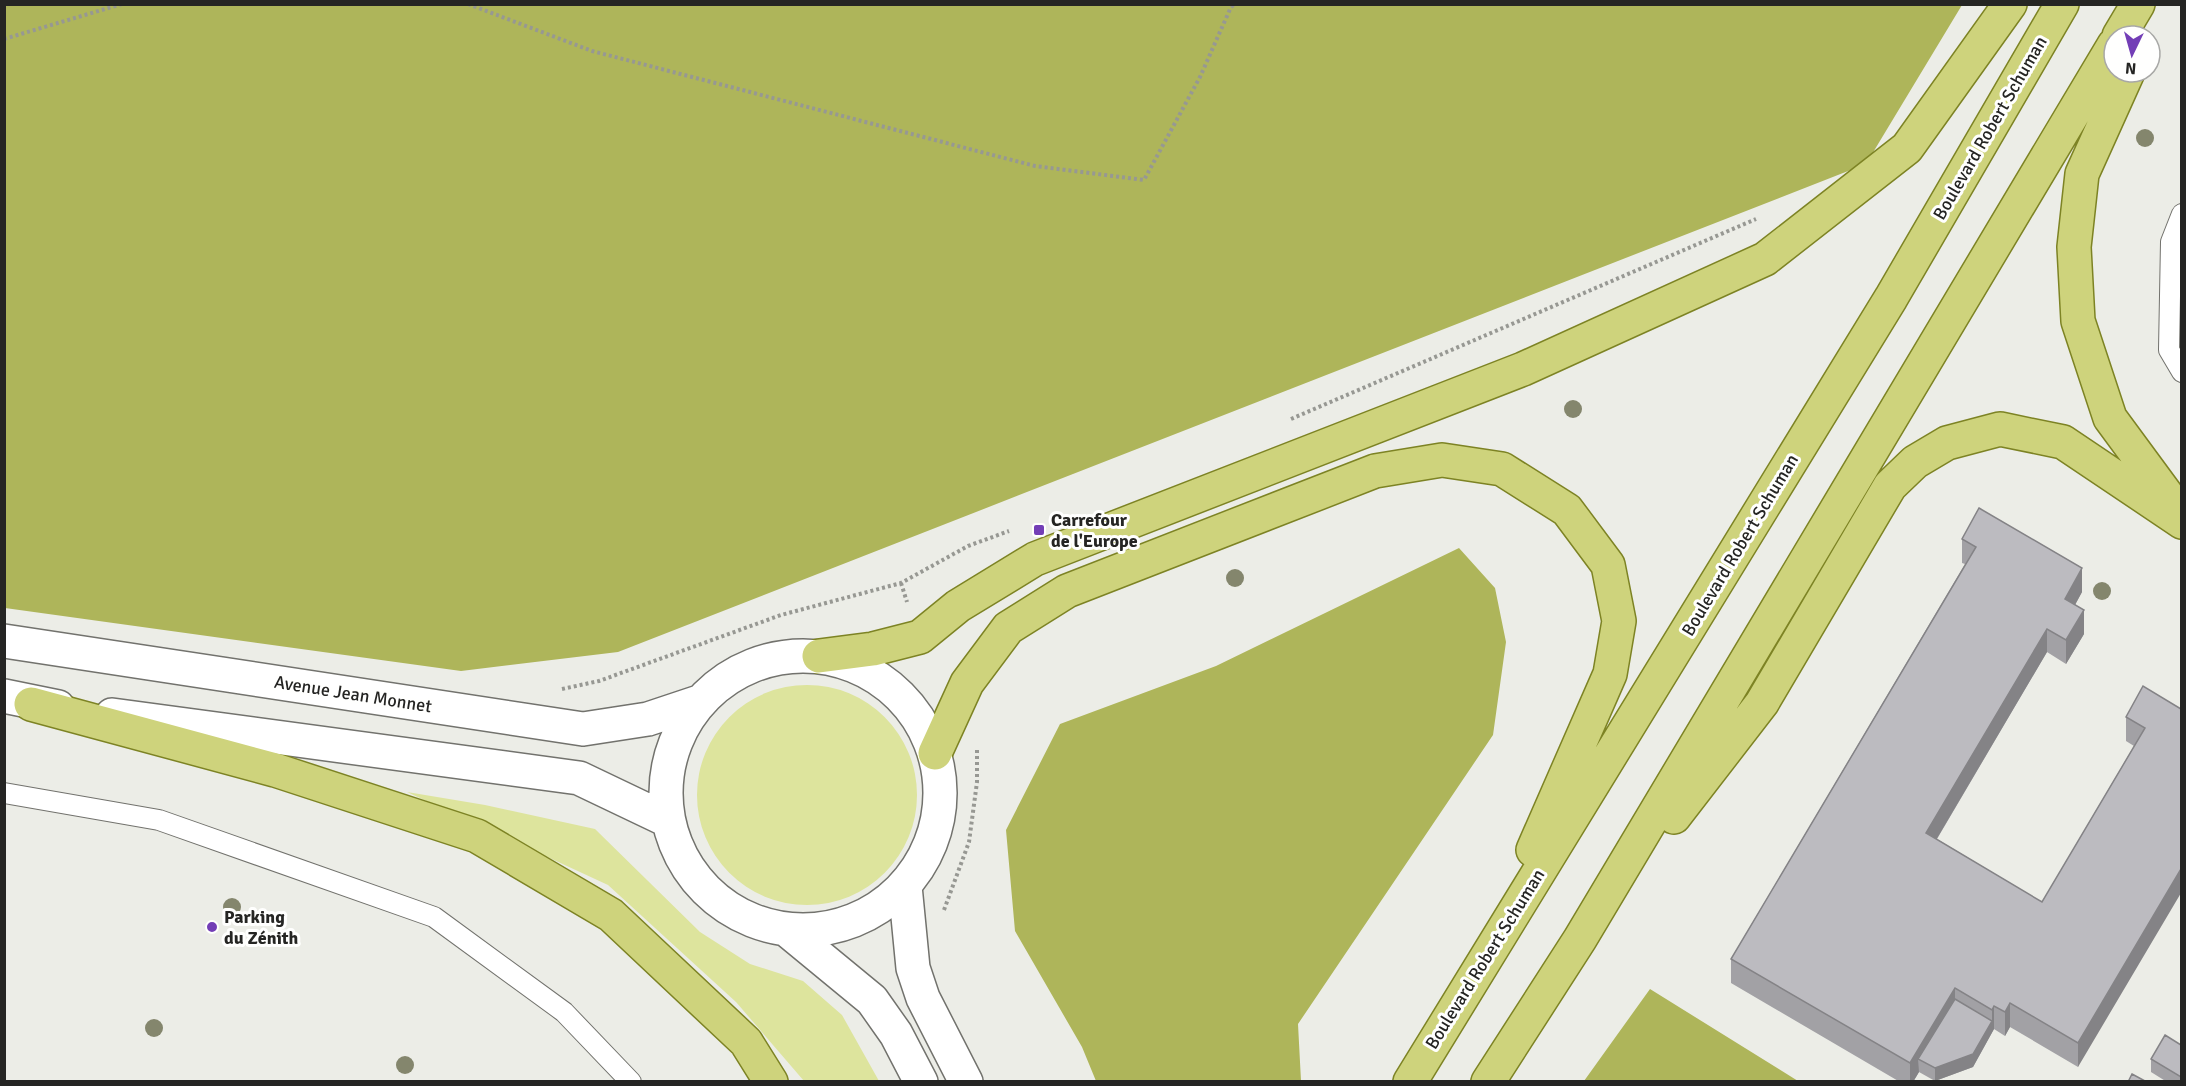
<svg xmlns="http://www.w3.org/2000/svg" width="2186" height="1086" font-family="Signika,sans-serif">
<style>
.green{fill:#dde49d}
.forest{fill:#aeb55a}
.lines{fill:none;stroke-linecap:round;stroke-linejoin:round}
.lane-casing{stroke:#72726d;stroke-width:22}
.secondary-casing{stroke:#72726d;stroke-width:36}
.primary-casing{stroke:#7d8324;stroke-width:36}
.path{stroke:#979893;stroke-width:4;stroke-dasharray:3 3;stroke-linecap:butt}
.lane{stroke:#fff;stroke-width:20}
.secondary{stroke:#fff;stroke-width:33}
.primary{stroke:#ced37c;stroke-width:33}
.tree{fill:#84866d}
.wall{fill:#a2a1a5}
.shaded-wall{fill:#848386}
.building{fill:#bcbbc0;stroke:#848386;stroke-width:1.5}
.poi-dot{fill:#733eb6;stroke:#fffffe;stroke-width:2}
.labels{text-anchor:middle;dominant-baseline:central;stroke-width:6;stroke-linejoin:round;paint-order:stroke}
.street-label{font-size:18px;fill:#252523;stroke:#fffffe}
.poi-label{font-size:18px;font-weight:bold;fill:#252523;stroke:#fffffe;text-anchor:start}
</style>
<rect width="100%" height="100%" fill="#ecede7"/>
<path class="green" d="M697 795a110 110 0 1 1 220 0a110 110 0 1 1-220 0Z
M407 792 485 805 595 829 700 932 750 964 803 981 842 1015 879 1081H804L736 1002 608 885Z"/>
<path class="forest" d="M5 5H1962L1866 164 618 652 461 671 5 608Z
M1459 548 1495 588 1506 642 1493 735 1298 1024 1301 1081H1096L1082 1047 1015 931 1006 830 1060 724 1216 666Z
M1650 989 1798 1081H1584Z"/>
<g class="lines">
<g class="lane-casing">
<path id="lane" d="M2182 214 2171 242 2169 350 2182 372
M4 793 159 820 434 917 564 1012 631 1082"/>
</g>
<g class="secondary-casing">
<path id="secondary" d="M4 641 583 729 648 719 699 702
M666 793a137 137 0 1 1 274 0a137 137 0 1 1-274 0Z
M4 696 58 707
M112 715 579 778 667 820
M905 886 913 968 923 998 966 1082
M787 930 872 1000 896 1034 921 1082"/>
</g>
<g class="primary-casing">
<path id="primary" d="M2119 36 2138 4
M2128 72 2082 174 2074 247 2078 321 2110 418 2177 509
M819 656 873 649 920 637 958 606 1035 559 1523 369 1765 259 1907 148 2010 4
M31 704 275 770 477 836 611 915 746 1042 771 1082
M935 753 967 683 1008 628 1067 591 1375 471 1442 460 1502 469 1567 510 1608 565 1619 621 1610 674 1533 850
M1674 817 1762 703 1890 486 1915 462 1947 443 2000 429 2063 442 2182 522
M1410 1082 1891 298 2062 4
M1488 1082 1580 939 2114 45"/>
</g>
<path class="path" d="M468 4 592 51 1035 166 1144 180 1200 77 1231 7 1235 4
M4 39 122 4
M1291 419 1756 219
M901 583 907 602
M562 689 599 681 781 615 901 583 968 546 1009 531
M944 910 969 842 977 782V748"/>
<use href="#lane" class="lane"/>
<use href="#secondary" class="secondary"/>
<use href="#primary" class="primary"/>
</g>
<g class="tree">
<circle cx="2145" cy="138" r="9"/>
<circle cx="1573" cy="409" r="9"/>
<circle cx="1235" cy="578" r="9"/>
<circle cx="2102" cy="591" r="9"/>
<circle cx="232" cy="907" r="9"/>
<circle cx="154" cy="1028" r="9"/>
<circle cx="405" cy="1065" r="9"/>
</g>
<path class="wall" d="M1962 539 2082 592 2075 605 2084 634 2066 664 2047 652 1937 839 2042 902 2134 746 2126 741V717L2181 709 2078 1067 2010 1027 2005 1036 1994 1029 1973 1067 1935 1081 1919 1072 1913 1082H1900L1731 983V959L1965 564 1962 563Z
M2181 1045V1082H2167L2151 1072V1059Z"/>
<path class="shaded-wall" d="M2082 568V592L2065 623V599Z
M2084 610V634L2066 664V640Z
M2047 629V652L1926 857V833Z
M2181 869V893L2078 1067V1043Z
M1955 988V1012L1918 1059 1919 1072 1913 1082H1910V1063Z
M2010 1003V1027L2005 1036V1012Z
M1994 1006V1029L1973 1067 1935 1081V1068L1992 1021V1010Z"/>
<path class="building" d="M1979 508 2082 568 2065 599 2084 610 2066 640 2047 629 1926 833 2042 902 2145 728 2126 717 2143 686 2181 709V869L2078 1043 2010 1003 2005 1012 1994 1006 1992 1010 1955 988 1910 1063 1731 959 1976 547 1962 539Z
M1955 999 1992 1021 1973 1054 1935 1068 1918 1059Z
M2165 1035 2181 1045V1077L2151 1059Z
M2132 1074 2145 1081V1082H2128Z"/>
<g class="poi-dot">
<rect x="1033" y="524" width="12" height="12" rx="3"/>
<circle cx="212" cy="927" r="6"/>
</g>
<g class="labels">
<g class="street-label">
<text transform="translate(1990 128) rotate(-60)">Boulevard Robert Schuman</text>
<text transform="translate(1740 545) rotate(-59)">Boulevard Robert Schuman</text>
<text transform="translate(353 694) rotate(9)">Avenue Jean Monnet</text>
<text transform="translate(1485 959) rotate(-58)">Boulevard Robert Schuman</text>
</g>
<g class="poi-label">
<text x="1051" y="520">Carrefour<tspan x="1051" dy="21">de l'Europe</tspan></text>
<text x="224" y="917">Parking<tspan x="224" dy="21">du Zénith</tspan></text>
</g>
</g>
<rect width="2186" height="1086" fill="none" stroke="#252523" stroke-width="12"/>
<g transform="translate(2132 54) rotate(185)"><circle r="28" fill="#fffffe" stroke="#a8a8a6" stroke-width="1.5"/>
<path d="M0-4.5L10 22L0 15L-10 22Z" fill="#733eb6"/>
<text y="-9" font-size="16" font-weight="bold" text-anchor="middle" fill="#252523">N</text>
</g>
</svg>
